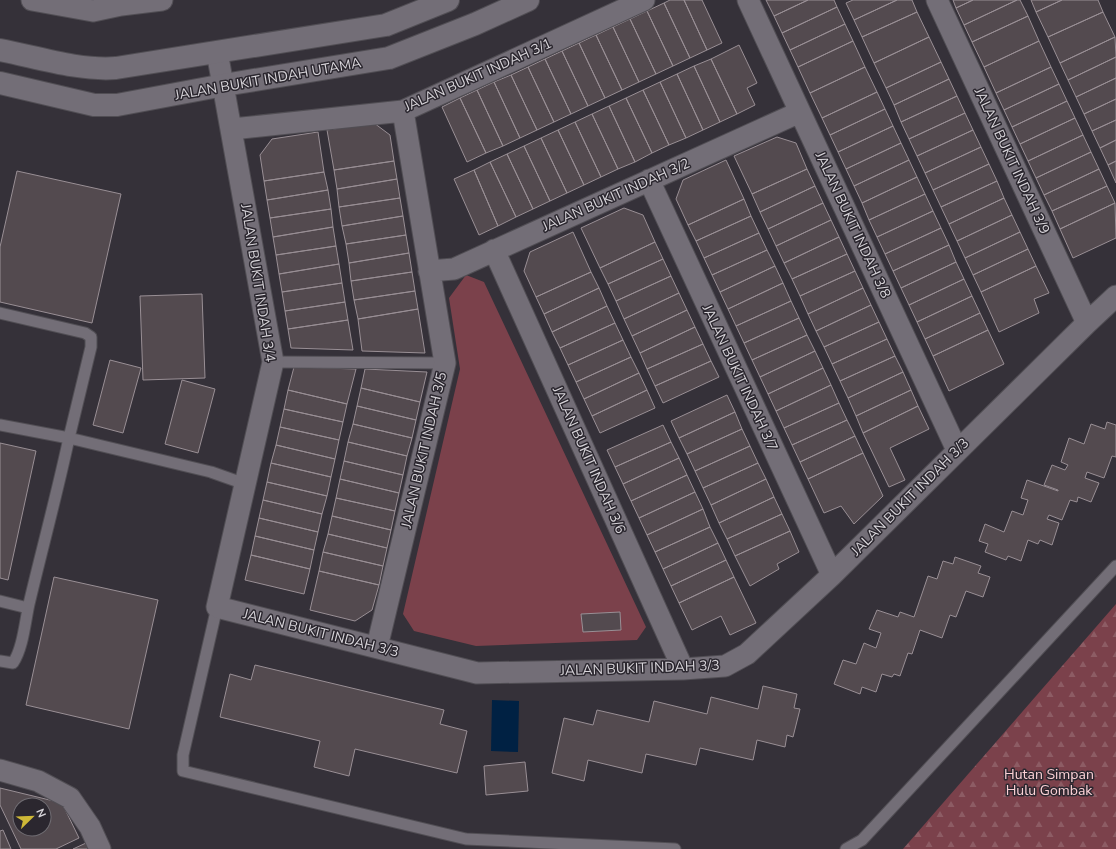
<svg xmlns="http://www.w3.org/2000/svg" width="1116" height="849" font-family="'Nunito Sans',sans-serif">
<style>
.forest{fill:url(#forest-firs)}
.park{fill:#7b414b}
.water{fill:#002143}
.building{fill:#534a4f;stroke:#998f95;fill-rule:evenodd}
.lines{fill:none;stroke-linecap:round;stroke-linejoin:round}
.lane-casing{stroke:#514e54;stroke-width:13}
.street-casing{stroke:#514e54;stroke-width:23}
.secondary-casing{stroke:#514e54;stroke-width:24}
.lane{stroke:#736e77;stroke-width:11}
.street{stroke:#736e77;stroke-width:21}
.secondary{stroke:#736e77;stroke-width:22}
.labels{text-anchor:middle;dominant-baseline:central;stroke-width:3;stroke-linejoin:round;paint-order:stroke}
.street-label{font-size:14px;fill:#d8d5da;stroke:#2b272f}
.park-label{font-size:14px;fill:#fcd1d6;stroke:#2b272f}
</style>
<defs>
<pattern id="forest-firs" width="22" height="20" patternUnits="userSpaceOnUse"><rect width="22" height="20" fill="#7b414b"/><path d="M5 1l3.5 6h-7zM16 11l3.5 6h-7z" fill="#8d5c64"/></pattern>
</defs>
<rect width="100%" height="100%" fill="#353139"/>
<path class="forest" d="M1116 604V849H903Z"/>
<path class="park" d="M466 275 484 282 646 627 637 640 476 646 414 631 403 614 460 369 449 298Z"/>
<path class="water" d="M492 700 519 701 518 752 491 751Z"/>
<path class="building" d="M670 0H684L707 50 690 58 664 3Z
M684 0H702L722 43 707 50Z
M766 0H808L774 16Z
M808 0H834L837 7 782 33 774 16Z
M853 0H897L854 20 846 3Z
M897 0H912L917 12 862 37 854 20Z
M953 0H973L956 8Z
M973 0H1017L964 25 956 8Z
M1017 0H1020L1028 16 972 42 964 25Z
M1031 0H1062L1036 12Z
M1062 0H1098L1103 12 1048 37 1036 12Z
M664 3 690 58 673 66 647 11Z
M837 7 845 24 790 50 782 33Z
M647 11 673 66 656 74 630 19Z
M917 12 929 37 874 63 862 37Z
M1103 12 1115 37 1060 63 1048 37Z
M1028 16 1039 41 984 67 972 42Z
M630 19 656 74 639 82 613 27Z
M845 24 853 41 798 67 790 50Z
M613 27 639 82 622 90 596 35Z
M596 35 622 90 605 98 579 43Z
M929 37 941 62 886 88 874 63Z
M1115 37 1116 57 1068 80 1060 63Z
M853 41 865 67 810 93 798 67Z
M1039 41 1051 67 996 93 984 67Z
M579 43 605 98 588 106 562 51Z
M739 45 757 83 747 88 755 105 737 114 711 59Z
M562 51 588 106 571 114 545 59Z
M1116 57V78L1076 97 1068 80Z
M545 59 571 114 554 122 528 67Z
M711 59 737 114 720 122 694 66Z
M941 62 949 79 894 105 886 88Z
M694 66 720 122 703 130 677 74Z
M528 67 554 122 537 130 511 75Z
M865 67 877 92 822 118 810 93Z
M1051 67 1059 84 1004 110 996 93Z
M677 74 703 130 686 138 660 82Z
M511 75 537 130 520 138 494 82Z
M1116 78V99L1084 114 1076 97Z
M949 79 957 96 901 122 894 105Z
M494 82 520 138 503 146 477 90Z
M660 82 686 138 669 145 643 90Z
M1059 84 1067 101 1012 127 1004 110Z
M477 90 503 146 486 153 460 98Z
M643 90 669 145 652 153 626 98Z
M877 92 885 109 830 135 822 118Z
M957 96 965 113 909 139 901 122Z
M460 98 486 153 467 162 442 107Z
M626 98 652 153 635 162 609 106Z
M1116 99V120L1092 131 1084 114Z
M1067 101 1075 118 1020 144 1012 127Z
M609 106 635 162 618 169 592 114Z
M885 109 893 126 838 152 830 135Z
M965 113 973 130 917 156 909 139Z
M592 114 618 169 601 177 575 122Z
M1075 118 1083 135 1028 161 1020 144Z
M1116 120V140L1100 148 1092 131Z
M575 122 601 177 584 185 558 130Z
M374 123 390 135 394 161 334 170 327 130Z
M893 126 901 143 846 169 838 152Z
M558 130 584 185 567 193 541 138Z
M973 130 981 147 925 173 917 156Z
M318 132 324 172 264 181 260 155 272 139Z
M1083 135 1091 152 1036 178 1028 161Z
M777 137 796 143 807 169 752 194 734 156Z
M541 138 567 193 550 201 524 146Z
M1116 140V161L1108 165 1100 148Z
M901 143 909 160 854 186 846 169Z
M524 146 550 201 533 209 507 154Z
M981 147 989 164 933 190 925 173Z
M1091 152 1099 169 1044 195 1036 178Z
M507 154 533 209 516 217 490 162Z
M726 160 744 199 688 225 676 199 683 180Z
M909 160 917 177 862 203 854 186Z
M394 161 397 179 337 189 334 170Z
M1116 161V183L1108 165Z
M490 162 516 217 498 226 474 170Z
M989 164 997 181 941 207 933 190Z
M807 169 815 186 760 212 752 194Z
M1099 169 1107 186 1052 211 1044 195Z
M474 170 498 226 479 235 454 179Z
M17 171 121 194 92 323 0 302V247Z
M324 172 328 190 267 200 264 181Z
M917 177 925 194 869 220 862 203Z
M397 179 400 198 339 207 337 189Z
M997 181 1004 198 949 224 941 207Z
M815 186 823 203 768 229 760 212Z
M1107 186 1115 203 1060 229 1052 211Z
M328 190 331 209 270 218 267 200Z
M925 194 933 211 877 237 869 220Z
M400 198 403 216 342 226 339 207Z
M1004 198 1012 215 957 241 949 224Z
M744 199 751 216 696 241 688 225Z
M823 203 831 220 776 246 768 229Z
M1115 203 1116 238 1073 258 1060 229Z
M624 208 643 215 655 242 600 268 581 228Z
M331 209 333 227 273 237 270 218Z
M933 211 941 228 885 254 877 237Z
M1012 215 1020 232 965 258 957 241Z
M403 216 406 235 346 244 342 226Z
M751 216 759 233 704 258 696 241Z
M831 220 839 237 784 263 776 246Z
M333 227 336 246 276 255 273 237Z
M941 228 949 245 893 271 885 254Z
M573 232 591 272 536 297 524 271 530 252Z
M1020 232 1028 249 973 275 965 258Z
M759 233 767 250 712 275 704 258Z
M406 235 409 253 349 263 346 244Z
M839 237 847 254 792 279 784 263Z
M655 242 663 259 608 284 600 268Z
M949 245 956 262 901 288 893 271Z
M336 246 339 264 279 274 276 255Z
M1028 249 1036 266 981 292 973 275Z
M767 250 775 266 720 292 712 275Z
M409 253 412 272 351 281 349 263Z
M847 254 855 271 800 296 792 279Z
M663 259 671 276 616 301 608 284Z
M956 262 964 279 909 305 901 288Z
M339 264 342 283 282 292 279 274Z
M775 266 783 283 728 309 720 292Z
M1036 266 1049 293 1034 299 1039 313 999 332 981 292Z
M855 271 863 288 808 314 800 296Z
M412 272 415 291 354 300 351 281Z
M591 272 599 288 544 314 536 297Z
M671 276 679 293 624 319 616 301Z
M964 279 972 296 917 322 909 305Z
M342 283 345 302 285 311 282 292Z
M783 283 791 301 736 326 728 309Z
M599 288 607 306 552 332 544 314Z
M863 288 871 305 816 331 808 314Z
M415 291 418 309 358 319 354 300Z
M679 293 687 310 632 336 624 319Z
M202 294 205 378 143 380 140 296Z
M972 296 980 313 925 339 917 322Z
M791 301 799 318 744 343 736 326Z
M345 302 348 320 288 329 285 311Z
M871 305 879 322 824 347 816 331Z
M607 306 615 323 560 348 552 332Z
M418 309 425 353 362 351 358 319Z
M687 310 695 327 640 353 632 336Z
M980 313 988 330 933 356 925 339Z
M799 318 807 335 752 360 744 343Z
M348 320 353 350 291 348 288 329Z
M879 322 887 339 832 364 824 347Z
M615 323 623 340 568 365 560 348Z
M695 327 703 344 647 369 640 353Z
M988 330 1004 364 949 391 933 356Z
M807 335 815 351 760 377 752 360Z
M887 339 895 356 840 381 832 364Z
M623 340 631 357 576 382 568 365Z
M703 344 711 361 655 386 647 369Z
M815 351 823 368 768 394 760 377Z
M895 356 903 372 848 398 840 381Z
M631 357 639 373 584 399 576 382Z
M110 360 141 368 123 433 93 425Z
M711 361 719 377 663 403 655 386Z
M294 367 356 369 347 404 288 390Z
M823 368 831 385 776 411 768 394Z
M365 369 427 372 420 402 361 388Z
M903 372 911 390 856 416 848 398Z
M639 373 647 390 592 416 584 399Z
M182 380 215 389 198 453 165 444Z
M831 385 839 403 784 428 776 411Z
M361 388 420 402 416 420 357 406Z
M288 390 347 404 343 422 284 409Z
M647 390 655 408 600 433 592 416Z
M911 390 918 406 863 433 856 416Z
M727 395 735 412 679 438 671 421Z
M839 403 847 420 792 445 784 428Z
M357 406 416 420 412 438 353 424Z
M918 406 929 429 890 448 905 480 889 487 863 433Z
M284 409 343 422 339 440 280 427Z
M735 412 742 429 687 454 679 438Z
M847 420 855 436 800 462 792 445Z
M1107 422 1116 425V457L1112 456 1104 478 1087 472 1085 478 1099 483 1091 502 1078 497 1077 502 1070 500 1062 520 1049 515 1047 519 1059 523 1052 545 1040 540 1038 544 1028 540 1021 561 1008 556 1006 560 985 552 988 544 979 541 985 524 1004 532 1012 511 1023 515 1028 500 1021 498 1027 480 1058 491V490L1044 485 1052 465 1065 470 1068 465 1061 462 1069 438 1084 444 1091 424 1105 429Z
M353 424 412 438 407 456 348 442Z
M663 425 671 442 615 467 607 450Z
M280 427 339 440 335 459 276 445Z
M742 429 750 446 695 471 687 454Z
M855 436 863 453 808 479 800 462Z
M348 442 407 456 403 475 344 461Z
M671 442 679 458 623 484 615 467Z
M0 443 36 451 8 580 0 578Z
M276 445 335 459 331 477 271 463Z
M750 446 758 463 703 488 695 471Z
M863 453 883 496 854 524 841 506 824 513 808 479Z
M679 458 687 475 631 501 623 484Z
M344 461 403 475 399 493 340 479Z
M271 463 331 477 327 496 267 482Z
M758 463 766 479 711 505 703 488Z
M687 475 695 492 639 518 631 501Z
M340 479 399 493 395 511 336 498Z
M766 479 774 497 719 523 711 505Z
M267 482 327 496 322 514 263 500Z
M695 492 703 509 647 535 639 518Z
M774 497 782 514 727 539 719 523Z
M336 498 395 511 391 530 332 516Z
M263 500 322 514 318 532 259 518Z
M703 509 710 527 655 552 647 535Z
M782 514 790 531 735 556 727 539Z
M332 516 391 530 387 548 328 534Z
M259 518 318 532 314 550 255 536Z
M710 527 718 543 663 569 655 552Z
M790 531 799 552 777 564 779 569 750 586 735 556Z
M328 534 387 548 383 566 323 552Z
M255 536 314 550 310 569 251 555Z
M718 543 726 560 671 586 663 569Z
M323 552 383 566 379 585 319 571Z
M251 555 310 569 304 594 245 580Z
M955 557 981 566 978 573 990 577 983 597 966 591 956 617 950 615 942 638 920 630 912 654 908 653 900 676 894 674 892 677 882 674 876 692 862 687 860 694 834 684 843 660 856 664 864 643 876 648 881 633 869 629 877 610 898 617 900 612 914 617 928 576 937 579 943 561 953 564Z
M726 560 734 577 679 603 671 586Z
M319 571 379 585 372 610 355 621 310 610Z
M54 577 158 600 129 729 26 705Z
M734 577 756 623 730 635 721 616 692 630 679 603Z
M620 612 621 630 583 632 581 614Z
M255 665 444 710 440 724 467 731 457 773 355 749 349 776 314 767 320 741 220 717 230 674 251 680Z
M763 686 797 694 794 708 800 709 793 737 787 735 785 747 757 740 753 760 700 748 696 765 646 754 642 773 588 760 584 781 552 773 564 718 593 725 597 710 649 722 654 701 707 714 711 697 758 709Z
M525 762 528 791 486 795 484 766Z
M0 788 62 803 79 838 56 849H21L0 805ZM20 805H44V829H20Z
M3 830 11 849H0V831Z
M86 843 89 849H73Z"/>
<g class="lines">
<g class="lane-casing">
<path id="lane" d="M0 313 85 333 91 337V347L69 438 211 472 245 484
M273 362 445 363
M0 425 69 438C57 494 42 549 29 604 25 622 23 648 13 663L0 661
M0 601 28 608
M217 607 183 755V771L466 839 675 849
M846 849 862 840 1116 566"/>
</g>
<g class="street-casing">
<path id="street" d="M32 0 93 11 121 5 162 0
M748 0 957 450
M937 0 1087 323
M217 52 273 362 217 607 477 673 683 669 725 666 747 654 832 575 1087 323 1116 296
M232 129 403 111 644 0
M649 180 832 575
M494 250 683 669
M429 271 454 269 800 112
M377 647 445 363 403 111
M0 770 38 781 70 798 90 827 100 849"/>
</g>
<g class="secondary-casing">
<path id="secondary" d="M0 50C36 57 80 71 116 68L386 25 448 0
M0 83 94 105H117L224 85 389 58 475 24 528 0"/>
</g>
<use href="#lane" class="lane"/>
<use href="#street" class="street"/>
<use href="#secondary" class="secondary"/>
</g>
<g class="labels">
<g class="street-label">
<text transform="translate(478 75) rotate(-24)">JALAN BUKIT INDAH 3/1</text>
<text transform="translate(268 79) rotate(-10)">JALAN BUKIT INDAH UTAMA</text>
<text transform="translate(1012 161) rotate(65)">JALAN BUKIT INDAH 3/9</text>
<text transform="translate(616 195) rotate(-24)">JALAN BUKIT INDAH 3/2</text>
<text transform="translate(853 225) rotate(65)">JALAN BUKIT INDAH 3/8</text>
<text transform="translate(258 283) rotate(81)">JALAN BUKIT INDAH 3/4</text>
<text transform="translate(740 378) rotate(65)">JALAN BUKIT INDAH 3/7</text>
<text transform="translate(424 450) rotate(-77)">JALAN BUKIT INDAH 3/5</text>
<text transform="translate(589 460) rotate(66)">JALAN BUKIT INDAH 3/6</text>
<text transform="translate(910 497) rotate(-45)">JALAN BUKIT INDAH 3/3</text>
<text transform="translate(321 633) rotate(14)">JALAN BUKIT INDAH 3/3</text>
<text transform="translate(640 668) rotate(-2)">JALAN BUKIT INDAH 3/3</text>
</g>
<g class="park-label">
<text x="1049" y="774">Hutan Simpan<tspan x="1049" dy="16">Hulu Gombak</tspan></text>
</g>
</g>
<g transform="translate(32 817) rotate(67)"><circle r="19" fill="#2b272f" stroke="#706d73"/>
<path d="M0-3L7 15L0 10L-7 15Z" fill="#ceb837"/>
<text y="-6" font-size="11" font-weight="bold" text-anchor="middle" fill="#d8d5da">N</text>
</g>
</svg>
